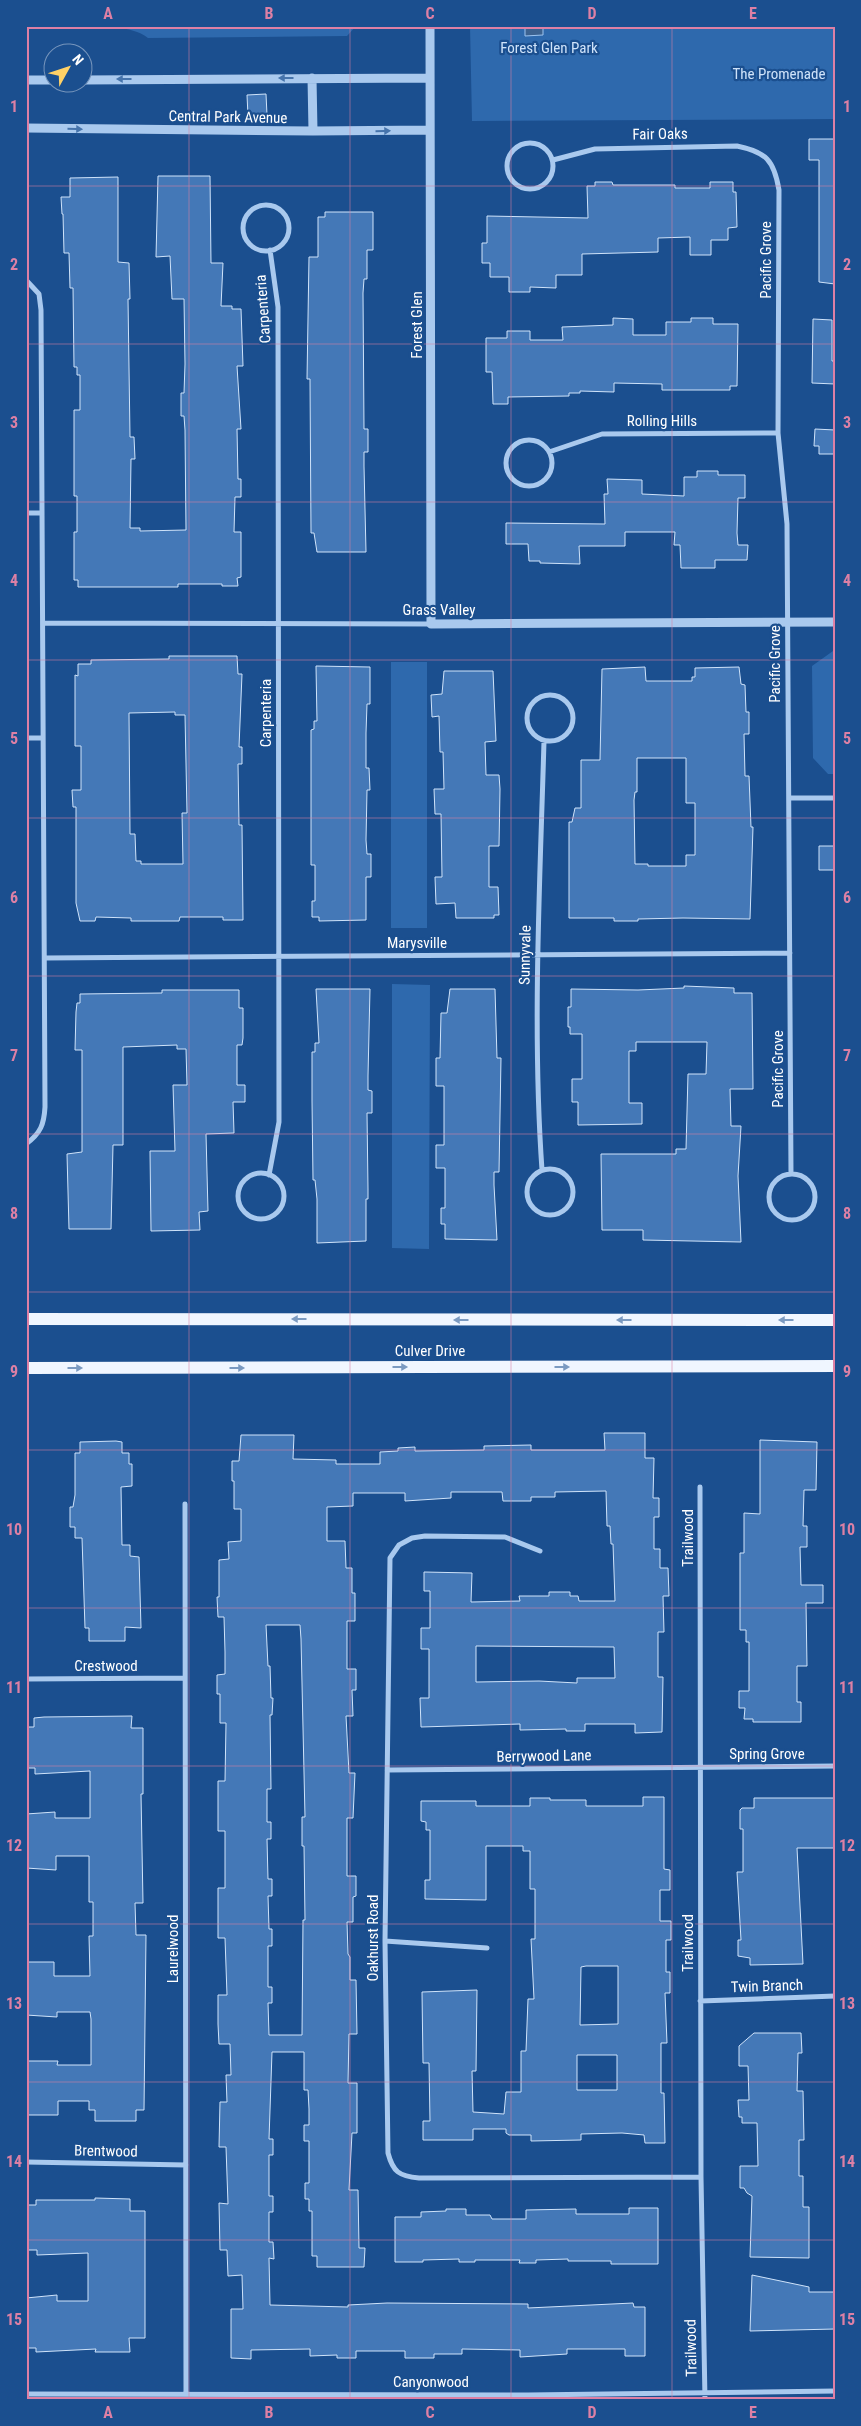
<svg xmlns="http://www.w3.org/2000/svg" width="861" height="2426" font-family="'Roboto Condensed',sans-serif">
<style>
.green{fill:#2e69ad}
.water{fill:#3c6290;stroke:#9cc4f0}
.building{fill:#4478b7;stroke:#cfe3fa;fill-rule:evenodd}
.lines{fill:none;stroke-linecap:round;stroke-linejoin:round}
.minor{stroke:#a9c9ee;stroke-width:5}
.tertiary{stroke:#a9c9ee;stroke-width:9}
.primary{stroke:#f0f6ff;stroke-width:12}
.oneway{fill:#4674ac}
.oneway2{fill:#7b9ac1}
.grid{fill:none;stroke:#dd80a5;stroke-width:1;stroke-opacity:0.55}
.labels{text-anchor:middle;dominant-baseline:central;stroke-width:4.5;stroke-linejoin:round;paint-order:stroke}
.park-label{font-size:15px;fill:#cfe3fa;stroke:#1b4f8f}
.street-label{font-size:15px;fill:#fff;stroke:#1b4f8f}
.neatline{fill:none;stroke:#dd80a5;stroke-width:2}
.grid-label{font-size:16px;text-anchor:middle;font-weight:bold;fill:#dd80a5}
</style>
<rect width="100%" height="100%" fill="#1b4f8f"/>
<path class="green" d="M84 26H356L347 36 148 38C130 24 104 29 84 26Z
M470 26 835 27V119L472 121Z
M833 651 835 774H828L813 758 812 666Z
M391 662H427V928H391Z
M392 984 430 985 429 1249 392 1248Z"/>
<path class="water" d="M525 26H543V35L525 36Z"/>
<path class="building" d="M266 94 267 115 248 116 247 95Z
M809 139H835V284L819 282V160H809Z
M158 176H210L211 263H223L221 306H232V309H241L243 366H237L241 429H237L238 479H241V497H235L234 532H241V577L237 578 238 586H222V584H178V587H78V580H74V532H77V496H74V410H80V375H77V367H74L73 288H70L69 253H64L63 214H62L61 197H70V178L118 177V262L129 263 130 299H128L130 437H134L135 459H131L130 528H140V531L186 530 185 430 184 416H181V393H184L185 364 184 299H172L170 256 156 257Z
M595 182H612L613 185H675V188H710V182H733V192H736L737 227 728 228V240H711V255H690V237L658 238V252L582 254V275H556V288L530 287V292H509V277H490V263H482V243H487V216L588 218 587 186H595Z
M325 212H373V250H367V279H364L363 293 364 429H368V452H364V466L366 552H317L314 533H311L310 379H307L309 257H318V217H325Z
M613 318 633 319V335H666V322H691V318H713V324H738L737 386H730V390H662V384L614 383V392L580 391V393H569V396L508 397V404H493L492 372H486V338H507V331H530V340H563L562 327 613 325Z
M813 319 832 320V361H835V384L812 383Z
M815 429 835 430V454H819V446H814Z
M697 471H718V475H745V498H738L737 533 738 545H748L747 560H715V568H681L680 545H674L675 532H625V546H579L580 564 540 563V561H529L528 544H506V523L605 524 604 494H608L607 479 642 480V494L684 496V477H697Z
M169 656H237L238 674H242L239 747H242V764H238L239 825H242L243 920H223V917H180L179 921H131V918L96 917 95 921H80L76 903V807H73L72 790H81V746H75V675L78 676V664H91V660L169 659ZM175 712V715H185L187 813H182L183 864H141V861H136L135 834H130L129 713Z
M316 666 370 667V704H367L366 733V768H369L370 790H367L366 840 367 854H371V877H366V920L319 921V917H312V901H315V865H311V730L314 729V721H317Z
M645 667 646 681H692V677H695V668L739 667 741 684 745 685 746 712H749V734H744L745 776H749L751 827H753L750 919 683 918 638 919V921H614V918H569V822H572L575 808H581V760H600L602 669ZM637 758H686V803H695V855H686V866H648V864H635L634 800 635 792H637Z
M444 671H493L496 741 485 742 486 775H499L500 789 499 846H489V887H498L499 915H494V918H456L455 903 436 904 435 877H442L441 814H435L434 789H444L443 752H440L439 716 432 717 431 695 442 694Z
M819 846H835V870H819Z
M684 986 734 988V993H752L753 1089H730L731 1126H741L738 1176 741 1242 643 1240V1230H602L601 1154H676V1149H686L688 1074H706L707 1042H636V1051H629V1103H642V1124L578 1125V1102H572V1079H582V1034H570V1027H568V1007H571V989L638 990 684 988Z
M316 989H370L368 1076V1090L372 1091V1113H367L368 1189V1199H366V1241L317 1243V1199L315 1180H313L312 1101V1052H315V1043H319Z
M450 989H495L497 1058H501L499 1172H494V1185L497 1240 445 1239V1224H441V1208H445V1168H436V1145H444V1086H436V1058H440L441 1013H447Z
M162 990H239V1008H243V1038L242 1045H237V1085H245V1102H233L234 1133 206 1134 208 1211 199 1212 200 1230 151 1231 150 1151H175L173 1085H187L186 1049H177V1045L123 1047V1145H113L111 1229H69L67 1154 82 1152V1050H75L76 1012 77 1003H80V994L162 993Z
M604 1433H645V1458H654L653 1498H659V1517H654V1549H660V1568H668L669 1596H663L664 1632H658V1677H663L662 1732 635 1733V1724H585V1731H566V1729L520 1730V1724L421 1727 420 1698H429V1649H421V1628H430V1591H424V1572L472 1573 471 1602 520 1601 519 1596H549V1592H570V1596H578L579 1601H615L613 1544H611L610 1526H607L606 1491 555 1492V1497H531V1501H503L502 1492H451V1498L405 1501V1493H353V1506L327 1507V1541H345L346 1568H352V1593H355V1621H347V1669H356V1690H352L353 1716H346L349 1773H355L353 1818H347V1876H356V1896L353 1897V1922H347L348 1954 350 1957V1980H356L357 2034H349L348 2083H357V2133H352L349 2190H358L359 2248H365L364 2267H317V2256H312V2211H309V2199H305V2183H309V2141H304V2125H309V2109L308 2090H304V2052H272L269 2139H273V2155H269V2196H273V2212H269V2242H273L274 2259 269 2258 270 2305 348 2307V2305L387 2303 528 2304V2308L633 2303 634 2307H645V2356H625V2349H567V2354L520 2357V2350L462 2349V2354H434V2358H405V2351H356V2358H337V2355L310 2356V2349L251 2350V2359L231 2358V2309H243L242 2275 228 2276 227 2250H220L219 2203 228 2204 226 2147H219L220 2102H227L226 2075H231L230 2044H219L218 2024V1995H227L225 1938H218V1888H225V1831H218V1781H225L226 1723H220V1694H217V1675L225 1674V1652L224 1617H218L217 1597H219V1560L229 1559 228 1542 241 1541V1509H234V1481H232V1461H239L241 1435H294L293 1459 336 1460V1464H380V1452L398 1451V1448L415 1447V1451L484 1450V1446L531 1445V1450H605ZM266 1625H300L301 1639 305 1817H302V1846H304L305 1920H303L302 2035H269L268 2003H272V1987H268V1946H272V1929H269L268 1896H272V1879H268L267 1839H271V1822H267V1789H271L270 1715H272L273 1698H271L270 1666H268ZM476 1646 614 1647 615 1678H577V1683L539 1681 476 1682Z
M760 1440 817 1442 816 1490H804L803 1526H807V1547H800L801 1585H823V1603H806L807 1666H797V1702H801V1722H753V1719H744L745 1708H739V1691H749V1642H746V1630H740V1553H744V1513L760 1514Z
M116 1441 122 1442V1453H129V1464H132V1486L121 1487 122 1545H130V1556L139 1557 141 1628 125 1627V1641H89V1628H85L82 1538H75V1527H70V1507H73L75 1495V1453H80V1442Z
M132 1716 131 1728H143V1794H141L143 1903H135L136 1935H146L144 2110H136V2121H95V2110H89V2101H58V2115H26V2061H58L57 2065H91V2019L90 2012H57V2017L26 2015V1962H54V1976H90L89 1936H93V1902H89V1856H56V1870L26 1868V1814L55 1812V1818H90V1771L35 1774V1768H26V1727H34V1718L44 1717Z
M643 1797H664V1869L670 1870V1890H660V1921H671V1940H666V1972H670V1993H665L667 2043H661V2093H664L665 2143H645L644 2135 622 2133 581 2134V2140L531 2141V2135H509L506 2133V2129H473V2140H423V2121H430L429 2063H423L422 1992 477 1990 476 2071H472L473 2112 504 2114 506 2092H521V2051H526L528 1999H534L531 1939H535V1889H530V1851H523V1846H486V1900L425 1899V1880H430V1830H426V1822L421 1821V1801H476V1806H530V1798H550V1800H586V1806H643ZM586 1966H618V2024L580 2025 581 1967ZM577 2055H617V2090H577Z
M754 1798H835V1848H797L803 1964 750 1965V1958L738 1956V1940H741L737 1872H743V1829H740V1810L742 1808H754Z
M754 2033H801L802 2053H798L797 2091H803L804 2140H799V2176H803V2207H809V2258L750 2257 752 2196 747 2193 744 2188H740V2166H758L757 2123H742V2117H739L738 2100H749L748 2066H739V2046Z
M95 2198 130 2199V2211H145V2338H129L130 2352H95L96 2349 36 2352V2348H26V2298L57 2295V2301H88V2253L37 2255V2250H26V2205H36V2200H95Z
M629 2208H658V2264H611V2261H568V2259L536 2260V2263H519L520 2260H475V2262H459V2259L423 2260V2262H395V2217H421V2212L446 2211V2209H466V2215H490L492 2219H526V2210L576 2209V2214H629Z
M752 2275 809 2287V2292H835V2329L750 2331Z"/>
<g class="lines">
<path class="minor" d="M507 166a23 23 0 1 1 46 0a23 23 0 1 1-46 0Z
M553 160 595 149 737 146C766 152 774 160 779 190L778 433 787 524 791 1174
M243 228a23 23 0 1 1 46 0a23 23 0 1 1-46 0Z
M26 280 39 294 41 310 45 1107C44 1124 41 1133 26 1144
M506 463a23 23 0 1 1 46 0a23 23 0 1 1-46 0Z
M549 452 602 434 778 433
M26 513H42
M43 623 431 624
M527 718a23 23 0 1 1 46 0a23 23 0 1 1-46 0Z
M26 738H43
M789 798H835
M45 958 790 953
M527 1192a23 23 0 1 1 46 0a23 23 0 1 1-46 0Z
M542 1170C532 1028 540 884 544 741
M238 1196a23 23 0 1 1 46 0a23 23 0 1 1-46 0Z
M769 1197a23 23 0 1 1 46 0a23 23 0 1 1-46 0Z
M269 1175 279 1122 278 307 270 250
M700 1487 701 2177 705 2400
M185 1504 186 2394
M540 1551 505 1537 425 1536 412 1538 399 1545 390 1558 385 1941 388 2153C393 2172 399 2176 419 2178L701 2177
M26 1679 185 1678
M387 1770 835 1766
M385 1941 487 1948
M700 2001 835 1996
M26 2162 186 2165
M26 2394 528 2395 835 2391"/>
<path class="tertiary" d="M430 26 431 624 835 622
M312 78 313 131
M26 80H52
M82 80 429 78
M26 128 313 131 430 130"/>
<path class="primary" d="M26 1319 835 1320
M26 1368 835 1366"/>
</g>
<defs><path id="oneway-solid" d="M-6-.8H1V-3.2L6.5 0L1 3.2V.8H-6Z" transform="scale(1.25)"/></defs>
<g class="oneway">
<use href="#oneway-solid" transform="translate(286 78) rotate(180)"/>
<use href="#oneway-solid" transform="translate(124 79) rotate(180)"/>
<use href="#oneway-solid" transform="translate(75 129) rotate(1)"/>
<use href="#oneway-solid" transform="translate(383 131) rotate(-1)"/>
</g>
<g class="oneway2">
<use href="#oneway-solid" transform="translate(299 1319) rotate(-180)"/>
<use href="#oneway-solid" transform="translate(461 1320) rotate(-180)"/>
<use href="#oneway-solid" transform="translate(624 1320) rotate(-180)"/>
<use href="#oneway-solid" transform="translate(786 1320) rotate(-180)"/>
<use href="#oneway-solid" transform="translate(400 1367)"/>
<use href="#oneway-solid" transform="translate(562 1367)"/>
<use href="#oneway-solid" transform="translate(75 1368)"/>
<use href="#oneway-solid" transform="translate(237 1368)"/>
</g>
<path class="grid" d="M189 26V2400M350 26V2400M511 26V2400M672 26V2400M26 186H835M26 344H835M26 502H835M26 660H835M26 818H835M26 976H835M26 1134H835M26 1292H835M26 1450H835M26 1608H835M26 1766H835M26 1924H835M26 2082H835M26 2240H835"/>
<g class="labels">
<g class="park-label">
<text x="549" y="48">Forest Glen Park</text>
<text x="779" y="74">The Promenade</text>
</g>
<g class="street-label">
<text transform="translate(228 117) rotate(1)">Central Park Avenue</text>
<text transform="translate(660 134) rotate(-1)">Fair Oaks</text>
<text transform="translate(766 260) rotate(-90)">Pacific Grove</text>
<text transform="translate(263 309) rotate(-94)">Carpenteria</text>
<text transform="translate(417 325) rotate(-90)">Forest Glen</text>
<text x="662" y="421">Rolling Hills</text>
<text x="439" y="610">Grass Valley</text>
<text transform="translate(775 664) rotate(-90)">Pacific Grove</text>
<text transform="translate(266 713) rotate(-90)">Carpenteria</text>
<text x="417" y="943">Marysville</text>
<text transform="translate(525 955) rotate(-89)">Sunnyvale</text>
<text transform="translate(778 1069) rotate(-90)">Pacific Grove</text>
<text x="430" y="1351">Culver Drive</text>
<text transform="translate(688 1538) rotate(-90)">Trailwood</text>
<text x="106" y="1666">Crestwood</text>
<text x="767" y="1754">Spring Grove</text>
<text transform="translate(544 1756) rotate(-1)">Berrywood Lane</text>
<text transform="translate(373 1938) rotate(-90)">Oakhurst Road</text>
<text transform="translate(688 1943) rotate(-90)">Trailwood</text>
<text transform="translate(173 1949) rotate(-90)">Laurelwood</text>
<text transform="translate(767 1986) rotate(-2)">Twin Branch</text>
<text transform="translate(106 2151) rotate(1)">Brentwood</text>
<text transform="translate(691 2348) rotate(-91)">Trailwood</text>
<text x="431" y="2382">Canyonwood</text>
</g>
</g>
<rect width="861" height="2426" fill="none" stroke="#1b4f8f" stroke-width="55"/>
<g transform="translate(68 68) rotate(50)"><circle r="24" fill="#1b4f8f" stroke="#7695bc"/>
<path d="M0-4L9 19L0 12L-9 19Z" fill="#ffd166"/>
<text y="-8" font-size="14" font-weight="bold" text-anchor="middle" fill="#ffffff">N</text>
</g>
<rect x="28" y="28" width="806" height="2370" class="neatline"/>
<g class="grid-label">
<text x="108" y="19">A</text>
<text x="269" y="19">B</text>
<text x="430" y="19">C</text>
<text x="592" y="19">D</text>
<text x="753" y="19">E</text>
<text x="14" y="112">1</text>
<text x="847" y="112">1</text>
<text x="14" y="270">2</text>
<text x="847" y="270">2</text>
<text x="14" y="428">3</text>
<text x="847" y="428">3</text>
<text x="14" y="586">4</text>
<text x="847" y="586">4</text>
<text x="14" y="744">5</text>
<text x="847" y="744">5</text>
<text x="14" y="903">6</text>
<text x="847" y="903">6</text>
<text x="14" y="1061">7</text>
<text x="847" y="1061">7</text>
<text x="14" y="1219">8</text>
<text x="847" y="1219">8</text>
<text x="14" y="1377">9</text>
<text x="847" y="1377">9</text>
<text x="14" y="1535">10</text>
<text x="847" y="1535">10</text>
<text x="14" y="1693">11</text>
<text x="847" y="1693">11</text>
<text x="14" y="1851">12</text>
<text x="847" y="1851">12</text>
<text x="14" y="2009">13</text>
<text x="847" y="2009">13</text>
<text x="14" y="2167">14</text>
<text x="847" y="2167">14</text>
<text x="14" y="2325">15</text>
<text x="847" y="2325">15</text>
<text x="108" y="2418">A</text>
<text x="269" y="2418">B</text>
<text x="430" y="2418">C</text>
<text x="592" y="2418">D</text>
<text x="753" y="2418">E</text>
</g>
</svg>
